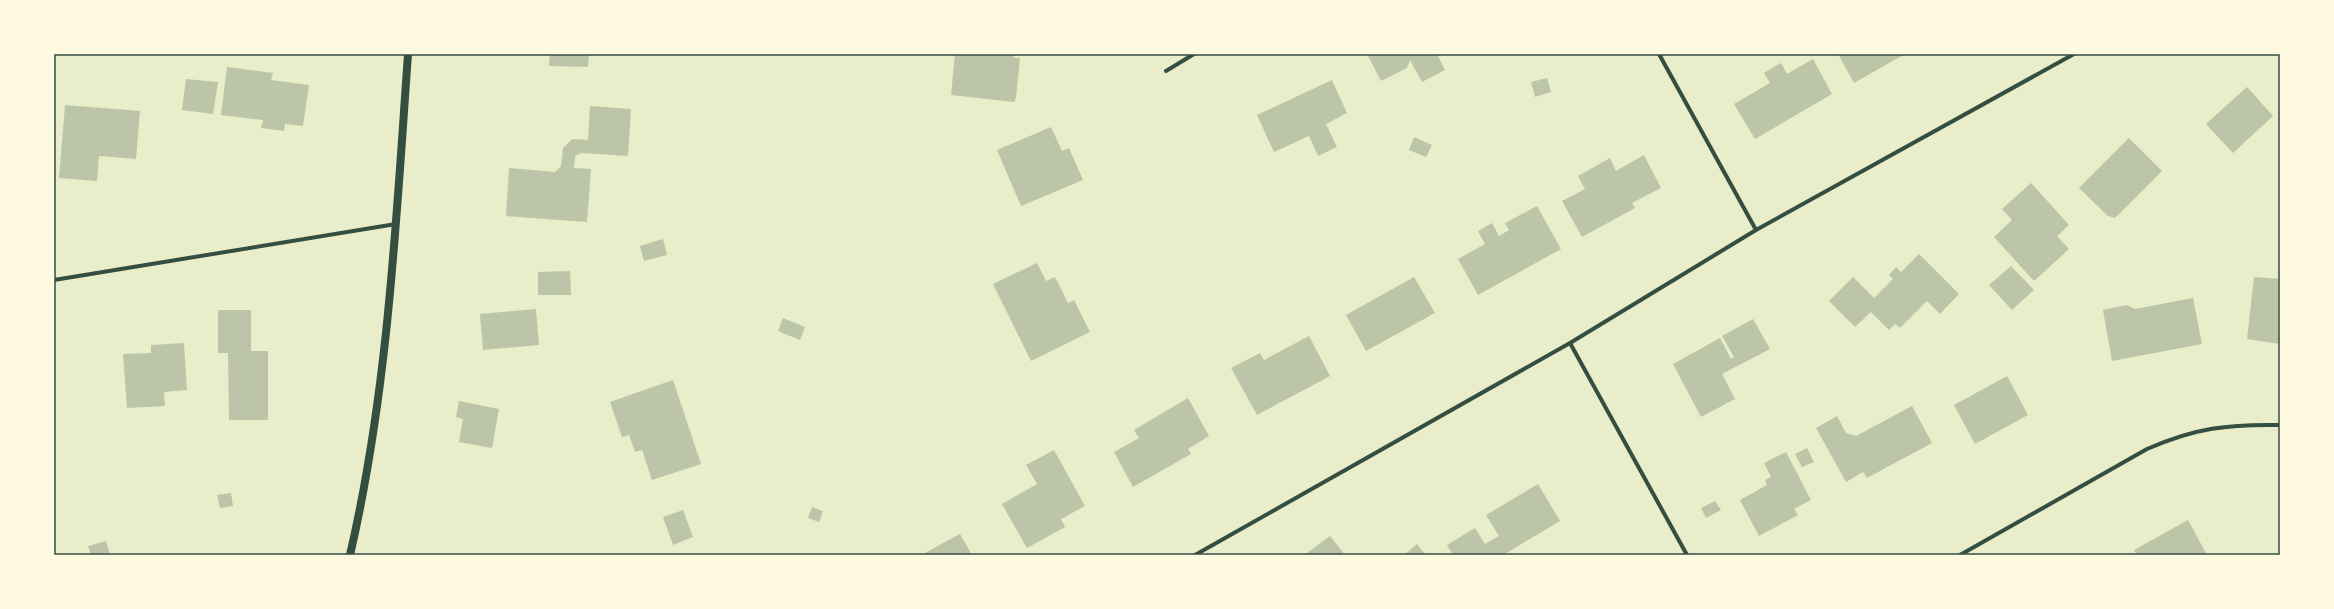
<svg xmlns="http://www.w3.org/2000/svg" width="2334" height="609" font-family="Figtree,sans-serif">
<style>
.building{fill:#bcc5a7}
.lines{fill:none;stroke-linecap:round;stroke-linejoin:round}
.minor{stroke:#344e41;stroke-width:4}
.secondary{stroke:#344e41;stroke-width:8}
.neatline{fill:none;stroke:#344e41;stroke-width:1.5}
</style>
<rect width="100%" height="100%" fill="#e9edc9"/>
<path class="building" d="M550 54H589L588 67 549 66Z
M955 54H1014V58H1020L1016 98 1014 102 951 95Z
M1367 54H1437L1445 70 1422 82 1410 60 1407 68 1381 81Z
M1838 54H1905L1854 83Z
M1813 59 1832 94 1755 139 1734 104 1770 83 1764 73 1781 63 1787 74Z
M227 67 273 73 271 80 309 85 303 126 285 124 284 131 261 128 263 120 221 115Z
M1547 78 1551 92 1535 97 1531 82Z
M186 79 218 82 213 114 182 110Z
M1332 80 1347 113 1326 124 1337 147 1318 156 1309 136 1274 152 1257 115Z
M2247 87 2273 116 2233 153 2206 124Z
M65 105 140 111 136 159 99 156 97 181 59 178Z
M590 106 631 109 628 156 581 153 575 156 574 168 591 169 587 222 506 216 509 168 555 172 561 166 563 148 572 139 588 140Z
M1051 127 1062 151 1069 148 1083 180 1021 206 997 150Z
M1414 137 1432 145 1426 157 1409 150Z
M2129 138 2162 171 2115 218 2108 216 2079 188Z
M1644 155 1661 188 1632 203 1635 208 1582 237 1562 201 1585 189 1578 176 1610 158 1616 171Z
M2031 183 2069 225 2057 236 2069 249 2034 281 1994 237 2012 220 2002 209Z
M1537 206 1561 249 1478 295 1458 259 1485 244 1478 231 1492 223 1499 236 1509 230 1505 223Z
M663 239 667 255 644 261 640 246Z
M1919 254 1959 294 1940 314 1927 301 1900 328 1895 324 1889 330 1871 312 1855 327 1829 301 1853 277 1874 298 1893 279 1889 275 1896 267 1901 272Z
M1037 263 1046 281 1055 277 1068 303 1074 300 1090 332 1031 361 993 284Z
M2011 266 2034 290 2012 310 1989 285Z
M570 271 571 295H538V272Z
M1414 277 1435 313 1366 351 1346 315Z
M2254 277 2280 279V344L2247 339Z
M2193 298 2202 344 2112 361 2103 310 2127 305 2135 309Z
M536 309 539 345 483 350 480 314Z
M218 310H251V351H268V420H229L228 353H218Z
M783 318 805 327 800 340 778 331Z
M1753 319 1770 349 1722 374 1735 399 1701 417 1673 364 1720 338 1731 359 1734 357 1722 336Z
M1309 336 1330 376 1257 415 1231 368 1260 353 1264 360Z
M184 343 187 390 164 392 165 406 127 408 123 354 151 353V345Z
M2007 376 2028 415 1975 444 1954 405Z
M673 380 701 464 652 480 642 450 635 452 629 435 622 437 610 402Z
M1188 398 1209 436 1188 449 1191 454 1133 487 1114 452 1139 438 1134 430Z
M459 401 499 409 492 448 459 442 463 419 456 417Z
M1912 406 1932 443 1867 478 1863 472 1846 482 1816 428 1837 416 1846 433 1856 436Z
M1807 448 1814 462 1802 467 1795 454Z
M1054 450 1085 506 1061 519 1065 527 1027 548 1002 504 1037 484 1026 465Z
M1786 452 1811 500 1794 509 1798 515 1759 536 1740 500 1767 485 1765 480 1771 477 1764 463Z
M1538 484 1560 521 1503 555H1453L1447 545 1475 528 1485 544 1499 536 1486 515Z
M231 493 233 506 220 508 217 495Z
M1715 501 1721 510 1706 518 1701 508Z
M812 507 823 511 819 522 808 518Z
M683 510 693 537 673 545 663 517Z
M2188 520 2207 555H2137L2134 550Z
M960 534 972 555H921Z
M1330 536 1345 555H1304Z
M106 541 110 555H91L88 546Z
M1417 544 1426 555H1404Z"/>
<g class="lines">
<path class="minor" d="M1659 54 1756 230
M1166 71 1194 54
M54 280 396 224
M1570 343 1687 555
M1195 555 1570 343 1756 230 2074 54
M1960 555 2147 449C2195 428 2228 424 2280 425"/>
<path class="secondary" d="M350 555C388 391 396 222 408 54"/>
</g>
<rect width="2334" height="609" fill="none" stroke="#fefae0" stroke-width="110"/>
<rect x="55" y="55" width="2224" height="499" class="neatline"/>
</svg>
